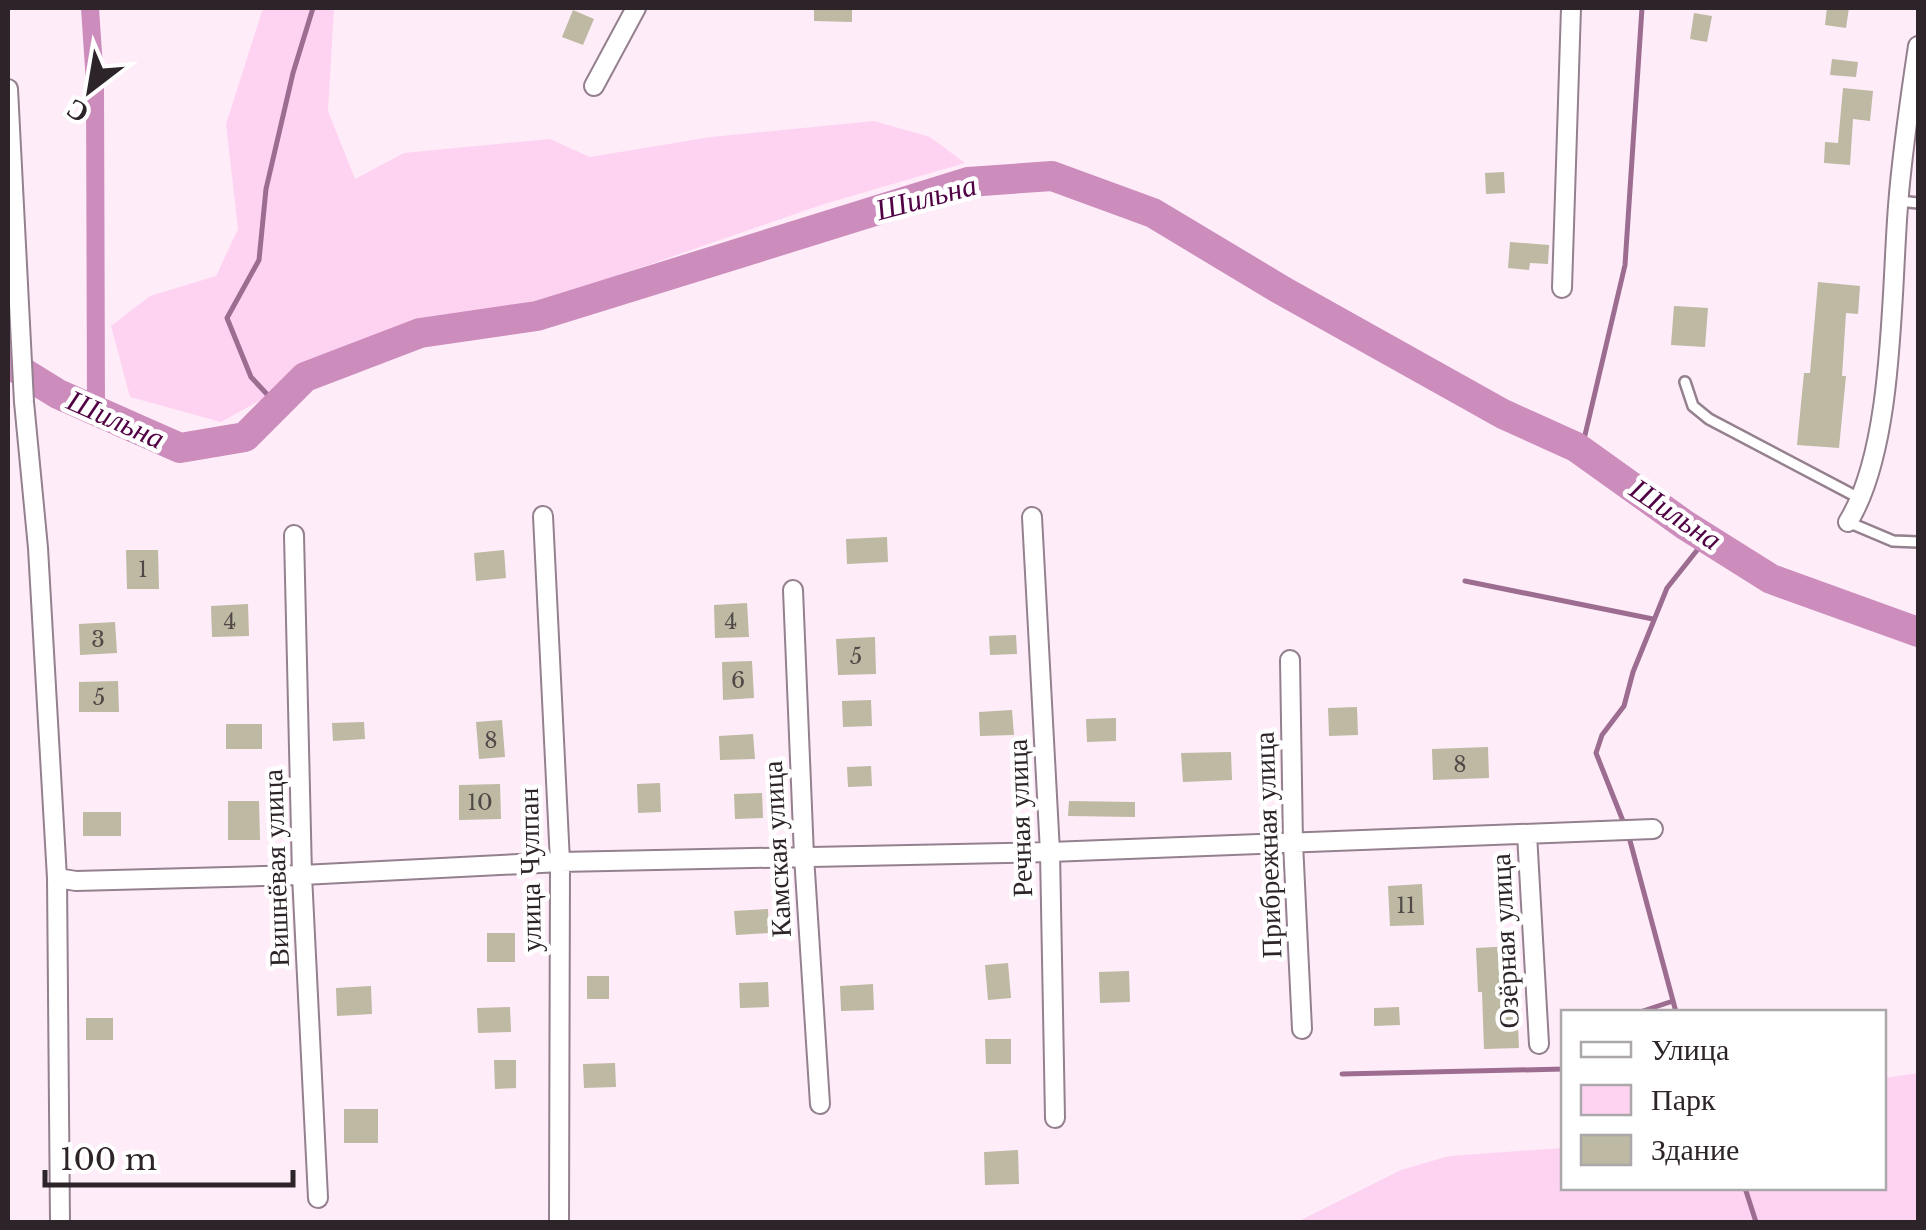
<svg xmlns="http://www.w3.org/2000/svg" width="1926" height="1230" font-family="'Libre Baskerville',serif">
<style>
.green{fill:#fed3f2}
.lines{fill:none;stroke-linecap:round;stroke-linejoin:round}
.stream{stroke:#9c6d90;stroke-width:5}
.canal{stroke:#cc8cbc;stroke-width:18}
.river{stroke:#cc8cbc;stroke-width:30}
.building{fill:#bdb9a2}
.lane-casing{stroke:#94808e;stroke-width:14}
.street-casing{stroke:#94808e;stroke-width:22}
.lane{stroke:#fff;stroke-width:9}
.street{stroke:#fff;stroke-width:18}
.labels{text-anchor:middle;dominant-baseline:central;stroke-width:9;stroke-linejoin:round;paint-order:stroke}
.number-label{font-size:22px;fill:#514948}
.street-label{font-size:28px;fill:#2d242a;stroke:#fff}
.water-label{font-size:30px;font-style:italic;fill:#500244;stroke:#fff}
</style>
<rect width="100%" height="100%" fill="#ffecf9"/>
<path class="green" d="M263 8H334L328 111 355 179 404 153 550 139 590 157 711 137 874 121 930 137 965 163 824 204 530 306 418 325 305 376 221 422 130 397 111 326 150 296 216 276 238 229 226 124Z
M1918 1073V1222H1297L1401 1170 1449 1156 1563 1148 1564 1188H1884V1078Z"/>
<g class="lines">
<path class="stream" d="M277 405 251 377 227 318 259 260 266 189 293 73 313 8
M1581 452 1625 265 1642 8
M1465 581 1653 619
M1625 826 1596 753 1602 735 1624 706 1633 672 1667 588 1706 539
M1629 837 1676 1012
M1640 1012 1673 1001
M1342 1074 1564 1069
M1745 1188 1756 1222"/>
<path class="canal" d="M90 8 95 83 96 411"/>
<path class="river" d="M8 363 58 394 180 448 245 437 305 377 420 333 537 316 968 182 1052 176 1153 213 1283 291 1503 414 1576 447 1685 525 1771 579 1918 632"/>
</g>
<path class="building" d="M814 8H852V22L814 21Z
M1827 8H1849L1846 28 1825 25Z
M573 10 594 19 583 45 562 37Z
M1694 13 1712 16 1707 42 1690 39Z
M1832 59 1858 62 1856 77 1830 75Z
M1843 88 1873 91 1870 121 1853 119 1850 165 1824 163 1825 142 1838 143Z
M1504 172 1505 193 1486 194 1485 173Z
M1510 242 1549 245 1548 264 1530 263 1529 270 1508 268Z
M1818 282 1860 286 1858 314 1846 313 1842 376H1846L1839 448 1797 445 1804 373H1810Z
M1674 306 1708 308 1705 347 1671 345Z
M887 537 888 562 847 564 846 539Z
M126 550H158L159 589H127Z
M504 550 506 578 476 581 474 553Z
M747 603 749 637 715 638 714 605Z
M248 604 249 636 212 637 211 606Z
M115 622 117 653 80 655 79 624Z
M1016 635 1017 654 990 655 989 636Z
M875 637 876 674 838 675 836 639Z
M752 661 754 698 723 700 722 662Z
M118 681 119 712H79V682Z
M871 700 872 726 843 727 842 701Z
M1357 707 1358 735 1329 736 1328 708Z
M1012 710 1014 735 980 736 979 712Z
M1116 718V741L1087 742 1086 719Z
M502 720 505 757 479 759 476 722Z
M364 722 365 739 333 741 332 723Z
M226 724H262V749H226Z
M753 734 755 759 720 760 719 736Z
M1488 747 1489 778 1433 780 1432 749Z
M1231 752 1232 780 1183 782 1181 753Z
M871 766 872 786 848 787 847 767Z
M660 783 661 812 638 813 637 784Z
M500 784 501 819 459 820V785Z
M762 793 763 818 735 819 734 794Z
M228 801H259L260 840H228Z
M1069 801 1135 802V817L1068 816Z
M83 812H121V836H83Z
M1422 884 1424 925 1390 926 1388 886Z
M768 909 769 933 736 935 734 911Z
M487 933H515V962H487Z
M1514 946 1519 1048 1484 1049 1482 992H1478L1476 948Z
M1008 963 1011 998 988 1000 985 965Z
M1129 971 1130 1002 1100 1003 1099 972Z
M587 976H609V999H587Z
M768 982 769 1007 740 1008 739 983Z
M873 984 874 1010 841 1011 840 986Z
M371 986 372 1014 337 1016 336 988Z
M510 1007 511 1032 478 1033 477 1008Z
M1399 1007 1400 1025 1374 1026V1008Z
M86 1018H113V1040H86Z
M985 1039H1011V1064H986Z
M494 1060H516V1088L495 1089Z
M615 1063 616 1087 584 1088 583 1064Z
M344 1109H378V1143H344Z
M1018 1150 1019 1184 985 1185 984 1152Z"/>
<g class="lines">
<g class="lane-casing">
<path id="lane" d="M1899 201 1918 203
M1685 382 1693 406 1709 419 1859 498
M1848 522 1893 541 1918 542"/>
</g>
<g class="street-casing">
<path id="street" d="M594 86 636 8
M8 89 24 402 38 548 57 878 60 1222
M1562 288 1571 8
M543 516 560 862 559 1222
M1032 517 1050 852 1055 1118
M1848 522C1894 448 1891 294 1898 206 1902 152 1910 99 1918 46
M294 535 302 875 318 1198
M793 590 804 856 820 1104
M1290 660 1293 843 1302 1029
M1527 834 1539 1044
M57 878 76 881 302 875 560 862 1050 852 1653 829"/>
</g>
<use href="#lane" class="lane"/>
<use href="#street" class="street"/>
</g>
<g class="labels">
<g class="number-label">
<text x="143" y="569">1</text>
<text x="230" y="621">4</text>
<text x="731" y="621">4</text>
<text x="98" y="639">3</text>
<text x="856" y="656">5</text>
<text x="738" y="680">6</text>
<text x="99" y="697">5</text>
<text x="491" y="740">8</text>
<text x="1460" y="764">8</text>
<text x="480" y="802">10</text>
<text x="1406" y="905">11</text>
</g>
<g class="street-label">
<text transform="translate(1020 818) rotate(-92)">Речная улица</text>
<text transform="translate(1268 845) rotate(-92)">Прибрежная улица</text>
<text transform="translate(777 849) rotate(-93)">Камская улица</text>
<text transform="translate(276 868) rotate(-92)">Вишнёвая улица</text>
<text transform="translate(530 870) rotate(-91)">улица Чулпан</text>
<text transform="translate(1505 941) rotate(-93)">Озёрная улица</text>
</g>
<g class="water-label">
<text transform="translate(926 197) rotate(-15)">Шильна</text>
<text transform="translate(116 419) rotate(24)">Шильна</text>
<text transform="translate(1676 514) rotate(34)">Шильна</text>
</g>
</g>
<rect width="1926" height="1230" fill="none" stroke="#2d242a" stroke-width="20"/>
<rect x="1561" y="1010" width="325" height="180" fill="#ffffff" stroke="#aba7aa" stroke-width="2.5"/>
<rect x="1581" y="1042" width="50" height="15" fill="#ffffff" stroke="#aba7aa" stroke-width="2.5"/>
<text x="1651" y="1060" font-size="30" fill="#2d242a">Улица</text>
<rect x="1581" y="1085" width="50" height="30" fill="#fed3f2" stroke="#aba7aa" stroke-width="2.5"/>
<text x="1651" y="1110" font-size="30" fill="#2d242a">Парк</text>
<rect x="1581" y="1135" width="50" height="30" fill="#bdb9a2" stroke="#aba7aa" stroke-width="2.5"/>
<text x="1651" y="1160" font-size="30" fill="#2d242a">Здание</text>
<g transform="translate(90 90) rotate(211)" stroke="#ffffff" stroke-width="8" paint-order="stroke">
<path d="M0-8L18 38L0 25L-18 38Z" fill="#2d242a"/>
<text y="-15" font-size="28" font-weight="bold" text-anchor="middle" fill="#2d242a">С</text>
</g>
<path d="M45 1170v15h248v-15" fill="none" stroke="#2d242a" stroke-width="5"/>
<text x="60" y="1170" font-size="30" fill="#2d242a" stroke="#ffffff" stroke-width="8" paint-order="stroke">100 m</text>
</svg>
